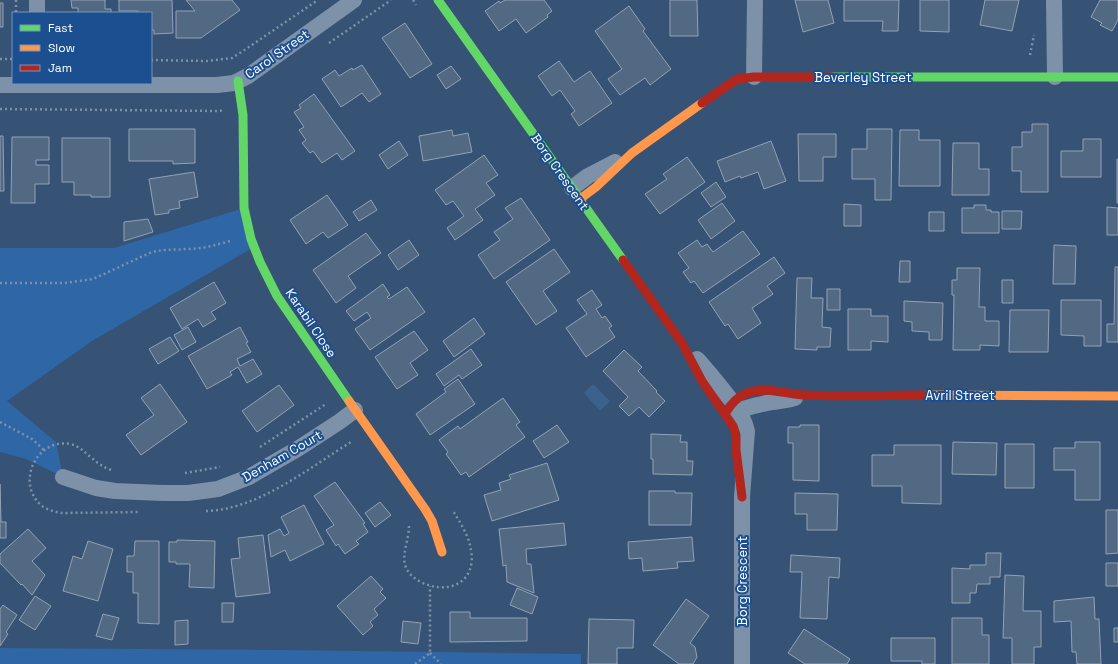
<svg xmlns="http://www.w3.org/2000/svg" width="1118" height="664" font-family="'Space Grotesk',sans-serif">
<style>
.green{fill:#2f66a5}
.water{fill:#3b618d}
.building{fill:#526984;stroke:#92a2b6}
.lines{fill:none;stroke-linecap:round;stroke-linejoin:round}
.path{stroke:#7d92a8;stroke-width:2.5;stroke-dasharray:2 3;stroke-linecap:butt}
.street{stroke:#7d92a8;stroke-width:16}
.fast{stroke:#63d668;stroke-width:9}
.slow{stroke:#ff974d;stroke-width:9}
.jam{stroke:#b3261e;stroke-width:9}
.labels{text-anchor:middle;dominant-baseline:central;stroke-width:4;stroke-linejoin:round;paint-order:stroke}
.street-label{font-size:13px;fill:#fff;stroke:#1b4f8f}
</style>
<rect width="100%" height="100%" fill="#365274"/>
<path class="green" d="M244 208 254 247 92 341 7 401 56 442 63 477 26 459 0 452V248H114Z
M0 648 282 650 581 654V664H0Z"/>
<path class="water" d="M593 384 610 401 600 411 584 393Z"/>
<path class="building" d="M71 0H105V9H111V13H78V8H72Z
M119 0H172L173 33 154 34V30H151V13H138V11H119Z
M186 0H232L240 10 201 38H176V11H195Z
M505 0H544L552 11 547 15 548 17 526 33 516 19 499 31 485 11 499 1 500 3Z
M670 0H697L698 36H670Z
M795 0H828L834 23 803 32Z
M844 0H899L898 31H882L883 21H844Z
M920 0H949V32L920 31Z
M985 0H1019L1012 31 980 25Z
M1100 0H1118V20L1112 31 1100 25 1102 23 1091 17Z
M0 3H3V27H0Z
M629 6 645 29 643 31 671 69 650 85 645 78 620 95 608 79 622 69 595 31Z
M405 23 432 64 410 78 382 38Z
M559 61 574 82 590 71 612 103 579 126 571 114 575 111 560 90 552 96 538 76Z
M362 65 381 94 369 102 362 93 341 107 322 79 335 70 339 76 352 68 353 70Z
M451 66 461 79 446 89 437 75Z
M314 94 355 151 342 160 337 153 322 163 313 151 310 153 302 143 306 140 299 130 304 127 294 112 301 108 299 105Z
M1032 124H1048V192H1021V171H1012V147H1022V132H1032Z
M129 129H195V163L173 164V161H129Z
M867 129H892L891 200H875V179H852V149H867Z
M452 130 453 136 468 133 472 152 423 161 419 136Z
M900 130H919V140H940V186H899Z
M798 134H836V157H823V181H799Z
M0 136H3L4 191H0Z
M12 137H49V160H36V165H49V184H35V203H11Z
M62 138H110V197H91V195H74V182H62Z
M1083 139H1101V177H1061V151H1083Z
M399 141 408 155 388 169 379 155Z
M771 141 786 181 764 189 758 172 741 178 740 176 725 182 717 161Z
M953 143H979V169H989V195H952Z
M484 155 498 175 486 183 495 195 475 209 483 220 455 240 447 228 464 216 453 201 446 205 435 190Z
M687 157 705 182 660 214 645 194 667 179 663 174Z
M1117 159H1118V203H1117Z
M194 172 198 197 179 201 180 208 169 210V213L155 215 149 179Z
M716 182 726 197 711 207 701 193Z
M327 195 348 225 328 238 323 232 306 244 290 220Z
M521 198 550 240 494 279 478 255 500 240 494 232 513 219 505 208Z
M371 200 377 210 359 221 353 212Z
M722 203 735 221 711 239 698 220Z
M844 204 861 205V226H844Z
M974 205H986V210H991V212H999V233H962V208H974Z
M1107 207 1118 208V235H1107Z
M1002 211H1022L1021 229H1002Z
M929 212H944V231H929Z
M148 219 153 232 124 241V222Z
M743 231 760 254 703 293 694 281 691 283 683 272 689 268 678 253 697 240 702 247 707 244 713 252Z
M366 233 381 253 348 276 356 288 336 303 313 270Z
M409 240 419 255 398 270 388 255Z
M1054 245 1076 246 1075 284H1053Z
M554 249 570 272 543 291 557 311 536 325 506 282Z
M774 257 785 273 767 286 773 294 752 308 761 323 738 339 728 324 725 326 709 302Z
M900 261H910V282H899Z
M1115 267H1118V342H1107V324H1114Z
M957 268H980L979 307H985V321H999V346L980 345V350H953L954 295H952V280H957Z
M797 278H812L811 298H823L822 327 831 328 830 347H817V350L795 349Z
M1002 280H1013V303H1002Z
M214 282 226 303 211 312 216 319 203 327 198 319 182 329 170 308Z
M383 284 390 295 387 297 389 299 407 287 425 312 370 350 355 329 371 318 367 312 354 321 346 311Z
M827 289H840V310H827Z
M592 290 602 305 596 309 602 318 605 316 612 326 609 328 615 337 586 357 566 328 587 314 577 300Z
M1061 300H1101V346H1084V336L1061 335Z
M904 301 943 303 942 340H929V332L912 331V322L904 321Z
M848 309H871V316H888V342L871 341V350H848Z
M1010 310H1049L1048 352H1009Z
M474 318 485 334 454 357 443 341Z
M188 327 196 342 182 350 174 335Z
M240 327 248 342 246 343 251 352 237 359 240 366 253 359 262 374 247 383 238 367 230 372 232 375 207 389 188 356Z
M414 331 428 350 410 363 418 375 397 389 375 357Z
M170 337 179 351 158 364 149 349Z
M471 349 482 365 462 379 459 375 444 386 436 374Z
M624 350 642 367 638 371 657 391 656 392 665 401 649 417 639 407 629 416 619 406 628 397 603 371Z
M458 379 475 404 430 435 416 414 446 392 444 389Z
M160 384 187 422 141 455 126 435 154 415 141 398Z
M279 385 294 405 257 432 242 411Z
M503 398 520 422 516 425 525 437 469 477 466 472 461 475 446 454 448 452 439 440 458 426 460 429Z
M557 425 569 442 544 458 533 441Z
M800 425H819V481L793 480V443H788V427H800Z
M651 434 681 435 680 442H687V461H693L692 475 653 474V459H651Z
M953 442 997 443 996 475 952 474Z
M1075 442H1100V500H1075V470H1054V448H1075Z
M1005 444H1034V488H1005Z
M894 445H941V504L902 503V486H872V455H894Z
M547 463 559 500 492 521 484 495 501 490 499 483 511 479 509 475Z
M335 482 365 523 363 524 368 532 356 541 359 544 345 554 338 544 336 546 326 530 334 525 314 496Z
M0 484 1 522H6V538H0Z
M649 491H675V493H692L691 525H649Z
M795 493 838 494 837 530H807V514H795Z
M380 502 391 515 375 527 365 513Z
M304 505 324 544 290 561 285 550 271 557 268 535 280 529 284 536 289 533 281 517Z
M1106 510H1118V553L1106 554Z
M564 523 566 545 526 549 527 564H531L534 593 507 582 506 565 503 566 499 529Z
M28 529 46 548 32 561 45 575 32 595 22 584 21 585 0 563V554Z
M263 535 270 593 236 597 231 559 240 558 238 538Z
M692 537 694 561 677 562 678 568 643 571 642 558 629 559 628 542Z
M177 540 215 541 214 588 189 587 190 564H176V562H169V542H177Z
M88 541 113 549 98 601 63 591 73 556 82 559Z
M135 541H159V624L138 623V593H133V572H127V556H134Z
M986 553H1001L1000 577H990V584H977L976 593H970V603H952V568L970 569V565H986Z
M791 555 840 558 839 578 829 577 827 619 800 618 802 572H790Z
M1106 563H1118V586H1106Z
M1005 575 1024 576 1023 611H1041V647H1034V664H1012V638H1003Z
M371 576 383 589 380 592 386 598 374 609 378 615 370 622 373 626 363 635 337 606Z
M517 588 538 597 532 614 510 605Z
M35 596 51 606 35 630 19 620Z
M1094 597 1095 619H1099L1101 664H1077L1076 652H1072L1071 621 1054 622V601Z
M686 599 709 616 690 643 695 647 697 657 693 664H679L653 645Z
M222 603H234L233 622H222Z
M3 605 17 615 6 632 8 634 0 646V609Z
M450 612H470V618H527V641L450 642Z
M103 614 119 618 112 640 96 636Z
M952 618H982V635H989V664H952Z
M589 619 634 620 633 648H617V664H588Z
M188 620V644L175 645V621Z
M403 621 421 623 418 644 401 642Z
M1114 628H1118V642H1114Z
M804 629 850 659 847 664H805L788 653Z
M891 638H935V664H922V661H891Z"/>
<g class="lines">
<path class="path" d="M16 0V13
M413 0 416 5
M329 43 391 0
M1030 55 1034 35
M0 59H13
M151 60 207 61 232 58 243 51 318 0
M0 109 220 111 222 110
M0 283H65L93 279 152 252C164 249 175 250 187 249 202 249 216 245 230 241
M0 422 32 439 44 450
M260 447 326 404
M111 470C104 467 98 464 93 459 85 453 80 446 70 444 36 438 15 484 42 506 48 510 55 512 62 513L139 512
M185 473 220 467
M206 511C257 510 309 468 351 442
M409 526C409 539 402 553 405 565 408 573 412 577 419 581 446 596 477 584 471 550 469 536 460 522 453 511
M430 653 441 664
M415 664 430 653V586"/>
<path class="street" d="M1054 0 1055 77
M37 13V0
M754 77 755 0
M0 85H217L234 83 248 76 354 0
M572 188 588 176 615 162
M697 359C709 372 720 386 731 400 738 411 744 418 747 431L742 497V664
M729 413C741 410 754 405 767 403 776 401 786 401 795 398
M63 477 96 488 115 491 163 493H188L218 489 249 477 299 448 339 422 355 410"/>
<path class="fast" d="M438 0 623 260
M832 77H1118
M238 81 243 115 244 208 251 239 260 262 277 296 349 401"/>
<path class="slow" d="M580 199 596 187 632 153 702 103
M927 395 1118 396
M349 401 425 509 432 521 442 552"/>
<path class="jam" d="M702 103 737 79 754 77H832
M623 260 682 343 702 381 733 426 736 435V450L742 497
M725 414C730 405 736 397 747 393 766 386 785 394 804 395 845 397 886 395 927 395"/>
</g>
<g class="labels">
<g class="street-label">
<text transform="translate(277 54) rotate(-35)">Carol Street</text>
<text x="863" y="77">Beverley Street</text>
<text transform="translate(560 172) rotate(55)">Borg Crescent</text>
<text transform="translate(311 323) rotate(56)">Karabil Close</text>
<text x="960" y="395">Avril Street</text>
<text transform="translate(282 456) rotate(-30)">Denham Court</text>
<text transform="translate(742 581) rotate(-90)">Borg Crescent</text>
</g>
</g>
<rect x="12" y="12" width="140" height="72" fill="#1b4f8f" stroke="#7695bc"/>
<rect x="20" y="25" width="20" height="6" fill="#63d668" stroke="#7695bc"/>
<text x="48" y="32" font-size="12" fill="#ffffff">Fast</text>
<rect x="20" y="45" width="20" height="6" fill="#ff974d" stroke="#7695bc"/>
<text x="48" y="52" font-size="12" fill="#ffffff">Slow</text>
<rect x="20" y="65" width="20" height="6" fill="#b3261e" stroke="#7695bc"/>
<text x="48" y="72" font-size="12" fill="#ffffff">Jam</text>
</svg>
